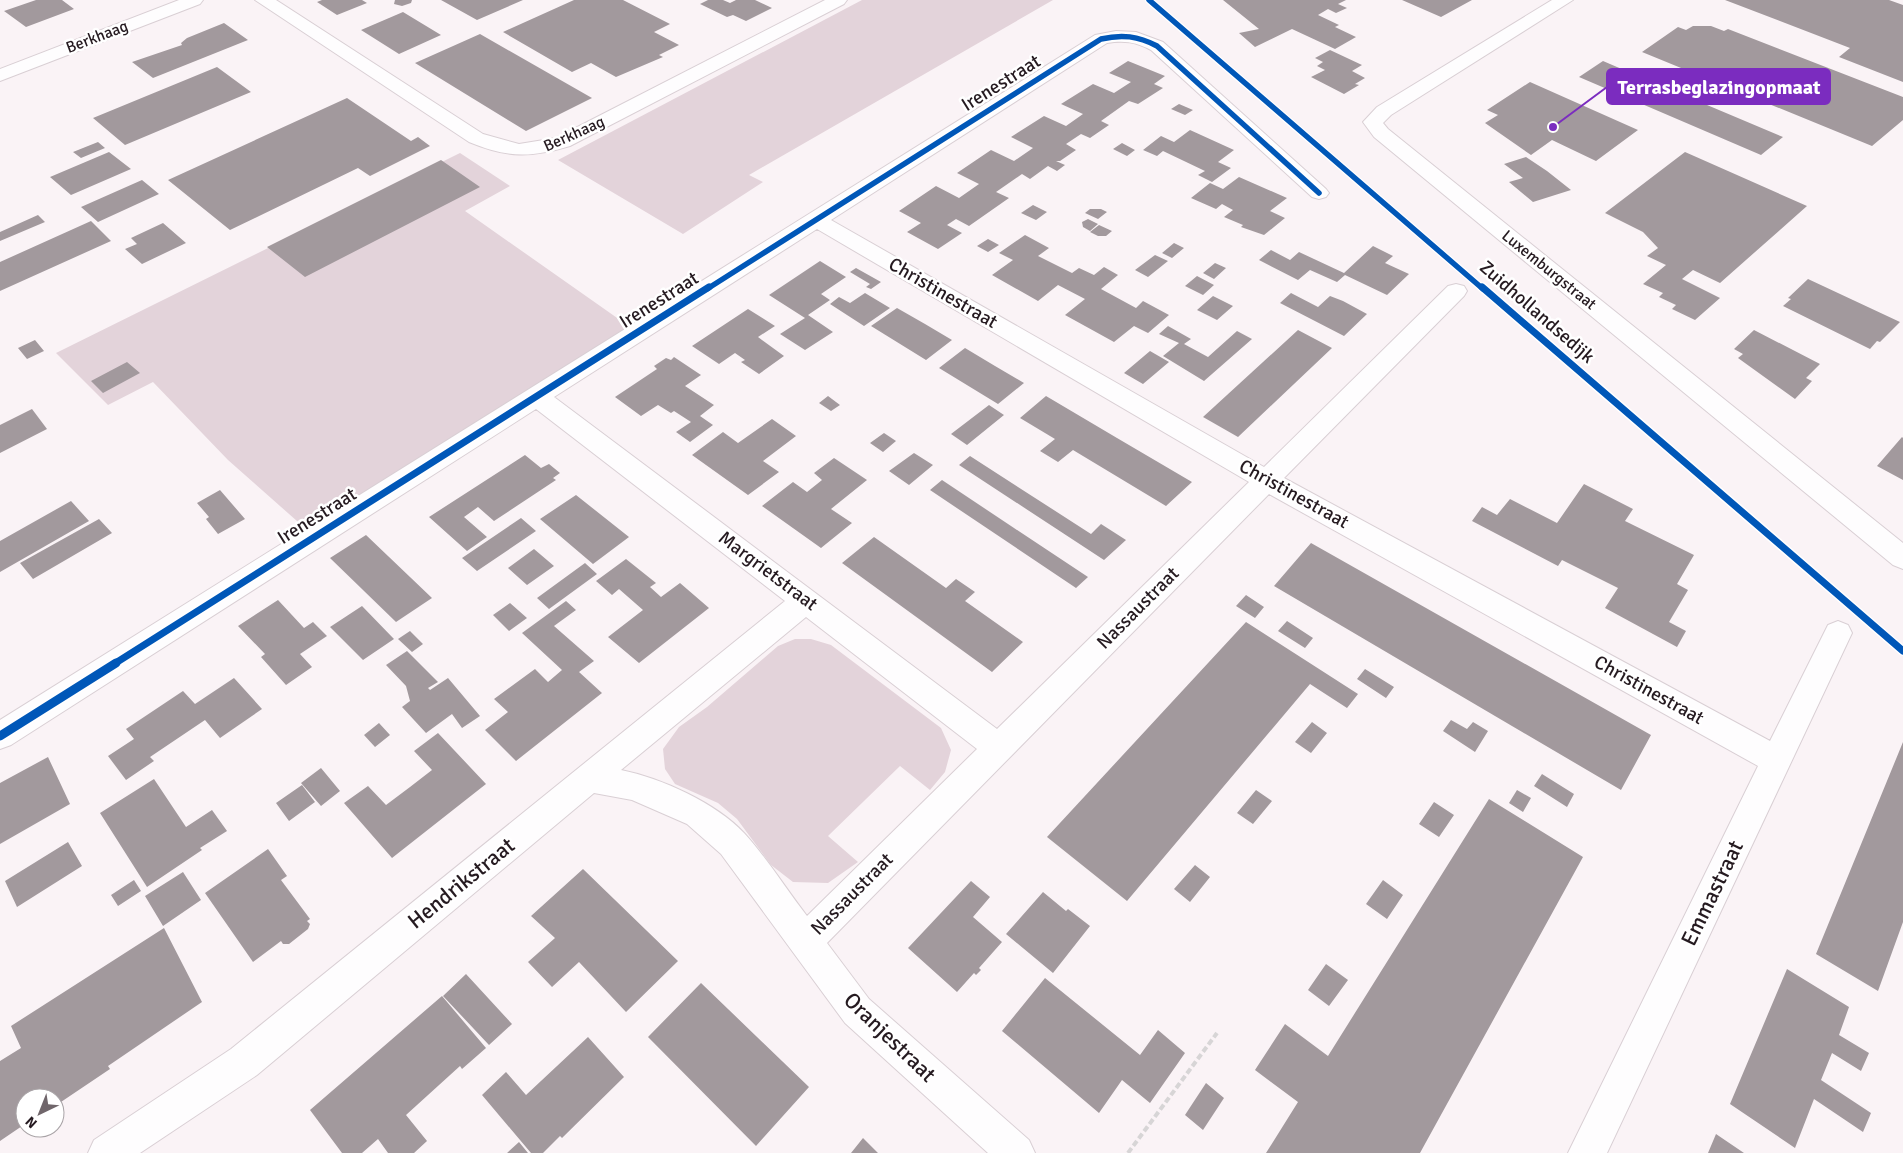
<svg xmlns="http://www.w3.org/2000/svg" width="1903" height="1153" font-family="Signika,sans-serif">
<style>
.green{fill:#e3d3da}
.building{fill:#a2999d}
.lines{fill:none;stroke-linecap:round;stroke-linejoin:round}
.minor-casing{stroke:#d9cfd4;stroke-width:2}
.path{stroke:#d7d5d6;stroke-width:4;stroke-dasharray:6 3;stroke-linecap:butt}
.minor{fill:#fefdfe;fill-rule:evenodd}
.cycleway-far2-casing{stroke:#fff;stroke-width:8}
.cycleway-far1-casing{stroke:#fff;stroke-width:10}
.cycleway-casing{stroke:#fff;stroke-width:12}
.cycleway-far2{stroke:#0057b8;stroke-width:5.5}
.cycleway-far1{stroke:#0057b8;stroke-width:7}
.cycleway{stroke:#0057b8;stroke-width:9}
.labels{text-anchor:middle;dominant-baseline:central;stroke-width:5;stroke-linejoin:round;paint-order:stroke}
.far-street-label{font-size:16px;fill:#251a20;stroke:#fff}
.street-label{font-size:19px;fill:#251a20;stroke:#fff}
.near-street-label{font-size:22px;fill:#251a20;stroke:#fff}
.leader{fill:none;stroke:#7b2cbf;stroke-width:2}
.callout-dot{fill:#7b2cbf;stroke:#fff;stroke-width:2}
.callout{fill:#7b2cbf;stroke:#7b2cbf;stroke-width:2}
.callout-label{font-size:20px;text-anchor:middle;font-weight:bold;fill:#fff}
</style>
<rect width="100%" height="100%" fill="#faf3f6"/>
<path class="green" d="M862 0H1053L749 175 763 182 683 234 558 160Z
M460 153 510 186 465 211 630 327 306 529 228 460 153 382 108 405 56 353Z
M795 639H811L831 645 941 728 951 750 945 772 930 790 900 766 828 836 858 862 828 883 793 882 771 865 737 819 718 803 675 784 665 769 663 749 679 727 707 707 778 646Z"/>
<path class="building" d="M36 0H62L74 9 26 27 4 11Z
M322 0H362L367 3 337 15 317 2Z
M395 0H412L411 3 402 6 394 4Z
M441 0H523L477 20Z
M574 0H623L670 24 654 32 679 45 659 55 663 57 616 77 591 63 572 72 503 32Z
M708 0H723L730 3 736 0H755L772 8 746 21 733 15 727 17 700 4Z
M1223 0H1346L1338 4 1347 8 1336 13 1328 9 1318 15 1339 25 1335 27 1356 37 1335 49 1292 29 1255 47 1239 33 1259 29Z
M1402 0H1472L1441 17Z
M1725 0H1889L1903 5V82L1839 57 1850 48Z
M403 12 441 35 399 54 361 30Z
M224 23 248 40 153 78 132 62 182 45 181 43 187 38Z
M1693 26H1711L1724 31 1728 29 1903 97V120L1872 146 1642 52 1678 27 1686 30Z
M480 34 592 98 526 131 415 63Z
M1330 50 1362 65 1352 71 1365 78 1355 84 1359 85 1344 94 1311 77 1325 70 1317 66 1323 62 1315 58Z
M1128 61 1165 76 1154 84 1163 88 1138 104 1129 101 1101 121 1109 125 1090 138 1081 134 1066 144 1076 150 1060 161H1056L1065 165 1057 171 1048 166 1030 179 1022 174 996 192 1009 198 969 226 956 219 947 225 962 233 938 249 907 232 921 223 899 211 936 186 959 198 979 184 957 173 991 150 1014 161 1033 148 1011 137 1044 116 1066 126 1083 114 1061 104 1093 84 1114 93 1131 82 1109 73Z
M1603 61 1624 70 1783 137 1761 155 1579 77Z
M217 67 251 92 125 145 93 118Z
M1530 82 1638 130 1596 161 1552 140 1531 155 1485 123 1498 115 1487 110Z
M347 98 411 141 418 137 430 146 370 176 358 168 230 230 168 180Z
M1179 104 1193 110 1185 115 1171 109Z
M1190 130 1234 150 1218 162 1231 168 1212 182 1198 175 1205 171 1163 151 1157 156 1143 150 1161 136 1174 142Z
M98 142 105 148 81 158 73 152Z
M1122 143 1135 150 1127 156 1113 149Z
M109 152 131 169 71 195 50 177Z
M1685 152 1807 206 1720 283 1693 270 1682 279 1720 298 1695 320 1672 309 1676 305 1659 297 1663 293 1643 284 1666 265 1647 256 1658 248 1643 232 1605 213Z
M1526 157 1547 171 1571 190 1533 202 1509 182 1523 178 1504 164Z
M441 160 480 187 305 277 267 247Z
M1239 177 1287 198 1270 211 1285 218 1264 235 1241 227 1243 225 1224 217 1233 210 1222 204 1216 209 1191 198 1210 183 1223 189Z
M142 180 159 194 98 222 81 207Z
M1033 205 1047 212 1036 220 1021 213Z
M1090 209H1101L1107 212 1098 219 1085 213Z
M38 215 45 222 0 241V232Z
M1088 219 1098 224 1090 231 1083 227 1082 222Z
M91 221 111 241 0 291V262Z
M163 223 186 243 142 264 125 249 137 244 131 238Z
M1099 225 1112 231 1106 236H1098L1090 232Z
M1025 235 1049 248 1038 256 1072 273 1079 268 1094 275 1104 267 1118 275 1101 289 1136 308 1143 301 1169 315 1148 333 1134 326 1114 342 1065 315 1085 299 1058 285 1038 301 992 275 1013 260 999 253Z
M988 239 999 245 988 252 977 246Z
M1174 243 1184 248 1172 258 1162 253Z
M1373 246 1393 256 1385 263 1409 274 1387 295 1345 275 1337 282 1310 270 1298 280 1259 260 1271 250 1290 260 1299 252 1344 273Z
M1155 255 1168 261 1148 277 1135 270Z
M820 261 846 277 821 294 830 300 808 315 833 332 805 350 780 334 805 318 769 295Z
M1215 263 1226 268 1214 279 1203 273Z
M856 268 881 282 871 289 866 287 870 284 850 272Z
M1197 276 1214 285 1203 295 1185 286Z
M1808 279 1900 322 1880 342 1877 341 1870 349 1783 306 1791 299 1788 298Z
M865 293 890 308 864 326 830 304 839 297 850 303Z
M1291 293 1318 307 1330 296 1343 301 1367 314 1344 336 1280 303Z
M1213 296 1233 306 1217 320 1197 310Z
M897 308 925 324 952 340 926 360 871 326Z
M748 309 775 326 758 337 784 356 759 374 741 362 745 360 735 353 719 364 692 346Z
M1168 326 1191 339 1184 344 1208 357 1237 331 1252 339 1204 381 1163 356 1179 343 1159 334Z
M1298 330 1332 348 1238 437 1203 417Z
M1754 330 1820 364 1806 378 1812 381 1795 399 1738 358 1743 354 1734 349Z
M35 340 44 351 27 359 18 348Z
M965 348 995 366 1024 383 998 404 939 368Z
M1150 351 1169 362 1143 384 1124 373Z
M674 357 701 375 685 386 714 405 700 416 713 425 690 442 676 432 691 422 674 411 671 413 658 405 641 416 615 397 657 369 654 366 666 358 671 360Z
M127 362 140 373 103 393 91 381Z
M828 396 840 405 831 411 819 403Z
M1046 396 1117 438 1192 482 1166 506 1073 450 1058 462 1040 451 1055 439 1020 418Z
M989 405 1004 415 967 445 951 434Z
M32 409 47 429 0 453V425Z
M772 419 796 436 763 461 779 472 748 495 692 455 723 432 738 443Z
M884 433 896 441 883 452 870 443Z
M1902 437 1903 438V480L1877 466Z
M914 453 933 465 909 485 889 471Z
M525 455 541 468 549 464 560 473 553 478 556 480 494 521 478 507 464 517 487 537 467 551 429 517Z
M970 456 1091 534 1101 524 1126 540 1104 560 959 465Z
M834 458 867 480 831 509 852 523 821 548 762 506 793 482 807 492 822 480 814 473Z
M942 480 1014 528 1088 577 1076 588 930 490Z
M1584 484 1633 509 1625 521 1694 555 1677 584 1688 590 1669 622 1686 631 1677 647 1605 608 1618 588 1562 560 1558 566 1472 521 1482 507 1497 515 1510 499 1557 523Z
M220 490 245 519 218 534 206 519 209 517 197 503Z
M576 495 629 537 593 564 540 519Z
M71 501 89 521 0 572V541Z
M521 518 536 531 477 571 462 558Z
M99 519 112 533 33 579 20 563Z
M366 535 432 598 396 622 330 558Z
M874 537 946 588 956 579 975 592 965 601 1023 642 992 672 842 563Z
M1311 543 1651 735 1621 790 1274 586Z
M534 549 554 566 527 585 508 568Z
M626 559 656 583 650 587 661 597 680 583 709 608 639 663 608 637 643 610 619 589 612 595 596 581Z
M585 563 597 574 549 609 537 598Z
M1246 595 1264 607 1255 618 1236 606Z
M278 600 304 628 313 622 327 636 300 654 312 667 286 685 261 657 265 654 238 626Z
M566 601 576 610 554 626 594 661 579 672 602 693 516 761 485 730 508 712 494 699 535 669 548 682 562 670 522 633Z
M510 603 527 618 509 631 493 615Z
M362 606 394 639 363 660 330 627Z
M1287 621 1313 638 1305 648 1278 631Z
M1246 622 1358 694 1347 708 1310 684 1127 901 1047 837Z
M410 631 423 644 412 652 398 639Z
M407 651 438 682 428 688 430 690 448 678 480 716 462 728 452 714 426 733 402 707 410 701 406 686 386 665Z
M1365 669 1394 687 1386 698 1357 679Z
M234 678 262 709 220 738 205 720 150 757 154 761 126 780 108 756 134 739 126 729 183 691 195 704Z
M1451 720 1467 729 1473 722 1488 731 1475 752 1443 731Z
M1312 722 1327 733 1311 753 1295 742Z
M379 723 390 735 375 747 364 735Z
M438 733 486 784 392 858 344 803 368 786 386 805 410 787 432 770 414 751Z
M1903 742V922L1878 991 1816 954Z
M48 757 70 804 0 844V783Z
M321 768 340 791 321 806 301 783Z
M1542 774 1574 794 1567 807 1534 786Z
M154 779 186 827 212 810 227 831 200 848 202 850 147 887 100 813Z
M302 785 315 802 289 821 276 803Z
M1256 790 1272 801 1253 824 1237 813Z
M1517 790 1531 798 1523 812 1509 803Z
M1489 799 1583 857 1420 1153H1266L1298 1102 1255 1070 1285 1024 1328 1056Z
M1434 802 1454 815 1439 837 1419 824Z
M68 842 82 866 17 907 5 881Z
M268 849 287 876 281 880 310 919 307 921 310 924 308 929 289 944H283L281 941 253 962 205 893Z
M1195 865 1210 877 1190 902 1174 889Z
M583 869 678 961 626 1012 579 962 552 987 528 962 555 938 531 916Z
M183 872 201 900 163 926 145 896Z
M134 880 141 891 118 906 111 895Z
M1383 880 1403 895 1387 919 1366 904Z
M971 881 990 897 973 917 1002 942 979 968 981 970 976 975 974 973 957 992 908 948Z
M1043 892 1066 911 1068 909 1090 926 1053 973 1006 934Z
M164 928 202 1002 108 1066 110 1069 55 1106V1098H25V1124L0 1141V1061L21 1048 11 1026Z
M1326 964 1348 980 1329 1006 1308 990Z
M1787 969 1849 1007 1839 1035 1869 1053 1861 1071 1832 1053 1821 1080 1871 1113 1863 1132 1814 1099 1795 1148 1730 1104Z
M466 974 512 1024 489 1045 443 996Z
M1045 978 1140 1055 1158 1030 1185 1053 1150 1103 1122 1080 1099 1113 1002 1031Z
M701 983 809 1087 756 1146 648 1037Z
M442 996 486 1048 462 1069 460 1066 406 1115 427 1141 414 1153H388L378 1139 362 1153H342L310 1110Z
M588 1037 624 1077 562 1138 560 1136 543 1153H531L482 1095 506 1072 526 1095Z
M1206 1083 1224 1098 1203 1130 1185 1115Z
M1716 1134 1744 1153H1708Z
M863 1138 878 1153H851Z
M519 1142 528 1153H507Z"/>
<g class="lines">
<g class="minor-casing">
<path id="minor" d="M179 0H203L200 4 0 81V69Z
M255 0H276L483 134 519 144 556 138 825 0H847L844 4 570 146C530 158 508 158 469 142Z
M1552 0H1573L1391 115 1383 123 1388 129 1903 543V569L1893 565 1374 137 1363 122 1377 107Z
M1116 31 1136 32 1163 42 1326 189 1329 193 1326 197 1319 199 1312 197 1151 50C1136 42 1124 40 1107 43L831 220 1264 467 1448 286 1456 284 1464 286 1467 291 1464 296 1284 478 1770 741 1828 625 1838 621 1848 625 1852 633 1607 1153H1568L1758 766 1269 494 827 943 869 999 1029 1140 1035 1153H988L845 1023 721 854 687 824 632 800 594 793 257 1075 140 1153H88L94 1140 231 1049 785 601 536 409 11 745 0 749V720L1095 35ZM817 229 1249 482 997 729 554 397ZM806 617 977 749 807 916C786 889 767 858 744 833 716 803 661 778 621 770Z"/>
</g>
<path class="path" d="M1128 1153 1217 1033"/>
<use href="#minor" class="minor"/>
<g class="cycleway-far2-casing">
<path id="cycleway-far2" d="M1149 0 1483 289
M707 289 1101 39C1122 34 1138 36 1157 46L1319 193"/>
</g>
<g class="cycleway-far1-casing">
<path id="cycleway-far1" d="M1482 287 1903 651
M114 664 709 287"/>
</g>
<g class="cycleway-casing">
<path id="cycleway" d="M0 736 116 663"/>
</g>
<use href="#cycleway-far2" class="cycleway-far2"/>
<use href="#cycleway-far1" class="cycleway-far1"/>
<use href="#cycleway" class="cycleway"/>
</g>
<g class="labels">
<g class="far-street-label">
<text transform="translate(97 37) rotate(-21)">Berkhaag</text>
<text transform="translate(574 134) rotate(-24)">Berkhaag</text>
<text transform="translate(1549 270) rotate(39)">Luxemburgstraat</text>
</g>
<g class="street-label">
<text transform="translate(1001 83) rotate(-32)">Irenestraat</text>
<text transform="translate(943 293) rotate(30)">Christinestraat</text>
<text transform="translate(659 300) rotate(-32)">Irenestraat</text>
<text transform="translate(1537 312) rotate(41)">Zuidhollandsedijk</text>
<text transform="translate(1294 494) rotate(29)">Christinestraat</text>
<text transform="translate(317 516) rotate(-32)">Irenestraat</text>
<text transform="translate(768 571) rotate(37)">Margrietstraat</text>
<text transform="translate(1138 608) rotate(-45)">Nassaustraat</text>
<text transform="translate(1649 690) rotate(29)">Christinestraat</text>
<text transform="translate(852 894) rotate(-45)">Nassaustraat</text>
</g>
<g class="near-street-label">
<text transform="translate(461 883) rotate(-39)">Hendrikstraat</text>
<text transform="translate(1712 893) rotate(-64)">Emmastraat</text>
<text transform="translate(890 1037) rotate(44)">Oranjestraat</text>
</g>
</g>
<path class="leader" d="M1553 127L1607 87"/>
<circle class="callout-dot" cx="1553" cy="127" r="5"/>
<rect class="callout" x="1607" y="69" width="223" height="35" rx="5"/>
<g class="callout-label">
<text x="1719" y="94">Terrasbeglazingopmaat</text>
</g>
<g transform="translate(40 1113) rotate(223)"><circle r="24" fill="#ffffff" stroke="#a8a3a6"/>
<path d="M0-4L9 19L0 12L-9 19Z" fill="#70666b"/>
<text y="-8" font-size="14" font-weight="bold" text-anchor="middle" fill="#251a20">N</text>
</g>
</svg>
